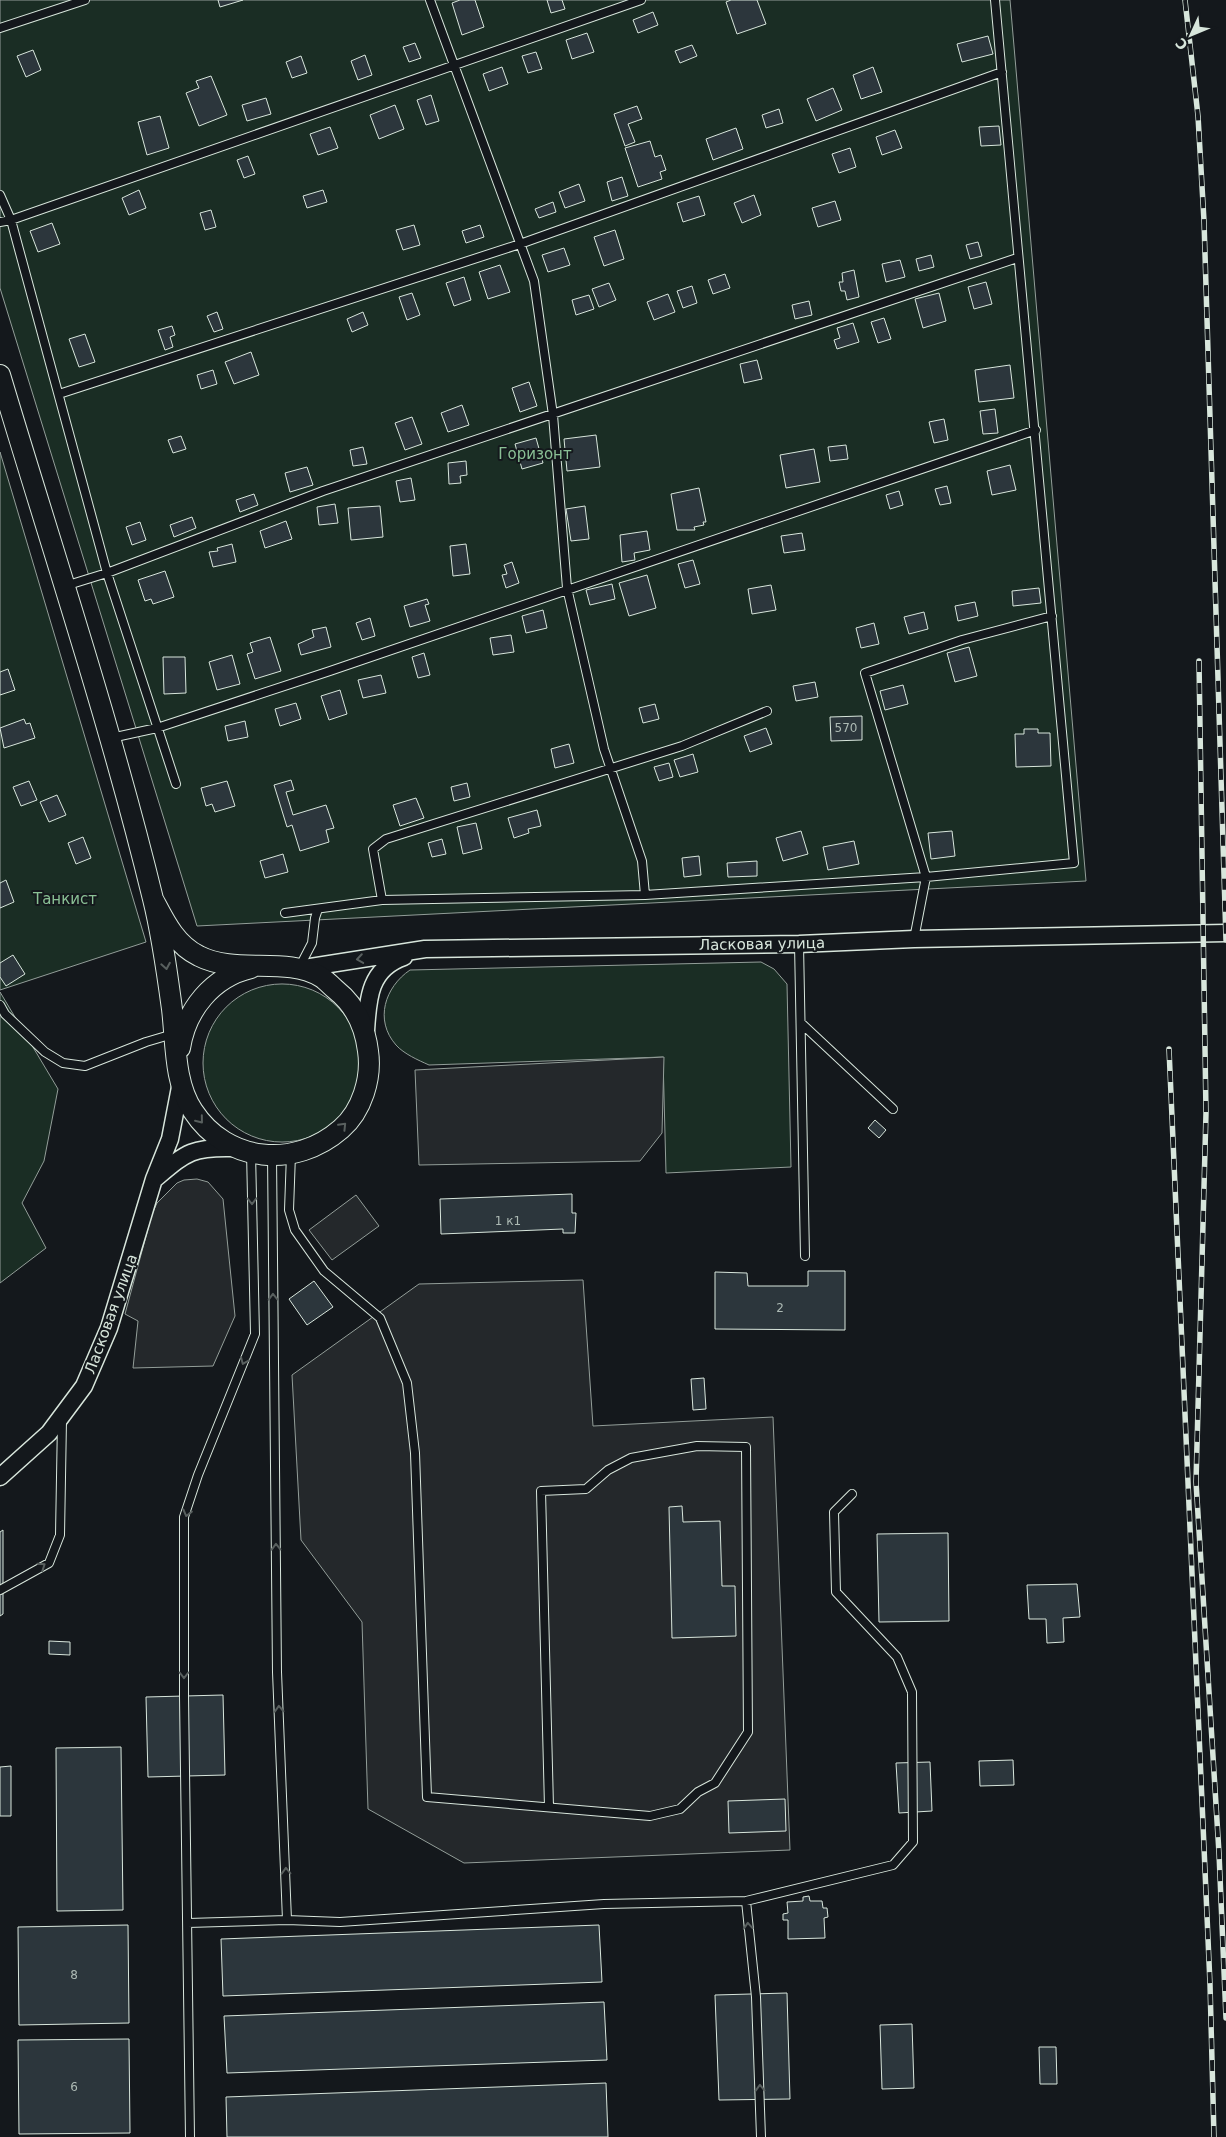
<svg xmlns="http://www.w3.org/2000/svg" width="1226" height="2137" font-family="'DejaVu Sans',sans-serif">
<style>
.green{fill:#1a2d24;stroke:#939e99}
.parking{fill:#24282b;stroke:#939e99}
.building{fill:#2c363c;stroke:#d8e6dc}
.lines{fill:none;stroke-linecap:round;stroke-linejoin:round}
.service-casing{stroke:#d8e6dc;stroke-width:10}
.minor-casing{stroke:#d8e6dc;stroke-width:19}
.tertiary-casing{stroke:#d8e6dc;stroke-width:22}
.service{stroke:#14181c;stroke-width:8}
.minor{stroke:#14181c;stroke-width:16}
.tertiary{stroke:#14181c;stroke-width:20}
.rail-casing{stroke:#d8e6dc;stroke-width:5.5}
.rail{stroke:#14181c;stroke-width:4;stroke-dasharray:11;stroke-linecap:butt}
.oneway{stroke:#59605f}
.labels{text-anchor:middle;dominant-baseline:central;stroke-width:4;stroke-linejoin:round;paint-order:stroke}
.number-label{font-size:12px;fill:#adbab4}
.park-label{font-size:15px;fill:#8ac095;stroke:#14181c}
.street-label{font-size:15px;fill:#d8e6dc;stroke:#14181c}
</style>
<rect width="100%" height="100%" fill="#14181c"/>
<path class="green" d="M0 0H1010L1086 881 197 926 0 288Z
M0 452 146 942 0 990Z
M761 962 774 969 787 984 791 1167 666 1173 663 1057 429 1065C418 1060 404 1054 396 1045 374 1020 385 987 410 970Z
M203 1063a79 79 0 1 1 158 0a79 79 0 1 1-158 0Z
M0 992 58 1089 44 1161 22 1203 46 1248 0 1283Z"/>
<path class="parking" d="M664 1057 662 1133 640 1161 419 1165 415 1070Z
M197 1179 208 1182 223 1199 235 1316 213 1366 133 1368 138 1321 125 1314 152 1214 157 1203 177 1183 184 1180Z
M356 1195 379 1226 332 1260 309 1230Z
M583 1280 593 1426 773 1417 790 1850 464 1863 368 1809 362 1622 301 1540 292 1375 419 1284Z"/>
<path class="building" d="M218 0H243L220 7Z
M460 0H475L484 27 462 35 452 3Z
M547 0H562L565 9 551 13Z
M731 0H757L766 24 737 34 726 2Z
M653 12 658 25 638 33 633 20Z
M587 33 594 52 572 59 566 40Z
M988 36 993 54 962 62 957 44Z
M415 43 421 58 409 62 403 47Z
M692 45 697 56 680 63 675 51Z
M33 50 41 70 26 77 17 56Z
M536 52 542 69 528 73 522 56Z
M365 55 372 75 358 80 351 61Z
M301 56 307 73 292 78 286 62Z
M502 67 508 84 489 91 483 74Z
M873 67 882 92 861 99 853 75Z
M211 76 227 115 199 126 186 93 199 88 196 81Z
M833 88 842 110 816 121 807 99Z
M431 95 439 121 426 125 417 100Z
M266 98 271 114 247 121 242 105Z
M395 105 404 129 379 139 370 115Z
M637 106 642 119 628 124 635 142 625 146 614 114Z
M779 109 783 123 766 128 762 115Z
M160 116 169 148 147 155 138 122Z
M999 126 1001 145 981 146 979 127Z
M330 127 338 148 318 155 310 134Z
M736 128 743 149 713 160 706 139Z
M895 130 902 148 882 155 876 137Z
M650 141 655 157 661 155 666 170 660 172 662 179 638 187 625 148Z
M850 148 856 167 839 173 832 154Z
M248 156 255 174 244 178 237 160Z
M622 177 628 196 612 201 607 182Z
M579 184 585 201 565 208 559 192Z
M139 190 146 208 129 215 122 198Z
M323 190 327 202 307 208 303 196Z
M754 195 761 215 742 223 734 203Z
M699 196 705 215 683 222 677 203Z
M835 201 841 220 818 227 812 208Z
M553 202 556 212 539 218 535 209Z
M211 210 216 227 205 230 200 213Z
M52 223 60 244 38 252 30 231Z
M414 225 420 245 403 250 396 230Z
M480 225 484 237 466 243 462 231Z
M615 230 624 259 604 266 594 237Z
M978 242 982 256 970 259 966 245Z
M564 248 570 265 548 272 542 255Z
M931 255 934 267 919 271 916 259Z
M900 260 905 277 886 282 882 264Z
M500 265 510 292 488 299 479 272Z
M854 270 859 297 847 300 845 291H841L839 282H843L842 273Z
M725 274 730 288 713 294 708 280Z
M464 277 471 300 454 306 446 283Z
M986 282 992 304 974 309 968 287Z
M609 283 616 300 599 307 592 289Z
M692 286 697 303 683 308 677 291Z
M412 293 420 315 407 320 399 297Z
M939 293 946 321 923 328 915 299Z
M668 294 675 312 654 320 647 302Z
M589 295 594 309 576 315 572 300Z
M809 301 812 315 795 319 792 305Z
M217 312 223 329 214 332 207 316Z
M363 312 368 325 352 332 347 319Z
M884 318 891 339 878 343 871 322Z
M853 323 859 342 837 349 834 340 840 338 837 328Z
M172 326 175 335 170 337 173 347 165 350 158 330Z
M85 334 95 362 79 367 69 339Z
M251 352 259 375 234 384 225 362Z
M757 360 762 379 744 383 740 364Z
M1010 365 1014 398 979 402 975 370Z
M213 370 217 384 201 389 197 375Z
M529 382 537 406 520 412 512 388Z
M462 405 469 425 448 432 441 413Z
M995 409 998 433 983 434 980 411Z
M412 417 422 444 405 450 395 423Z
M944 419 948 440 934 443 929 422Z
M596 435 600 467 567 471 564 439Z
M181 436 186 449 173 453 168 440Z
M536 438 543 463 522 469 515 444Z
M846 445 848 459 830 461 828 447Z
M363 447 367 464 353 466 350 450Z
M814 449 820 482 786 488 780 455Z
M466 461 467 475 460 476 461 483 449 484 448 463Z
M1010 465 1016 490 992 495 987 471Z
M307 467 313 485 290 492 285 473Z
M411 478 415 500 400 502 396 481Z
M947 486 951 503 940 505 935 489Z
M699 488 706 522H703L704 525 694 527 695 530H677L671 494Z
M899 491 903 505 890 509 886 495Z
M254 494 258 505 240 512 236 500Z
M335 504 338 523 319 525 317 507Z
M380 506 383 537 351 540 348 508Z
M585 506 589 539 571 541 566 509Z
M192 517 196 528 174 537 170 525Z
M286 521 292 539 265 548 260 531Z
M140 522 146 540 132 545 126 527Z
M647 531 650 550 634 553 635 560 622 562 620 535Z
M802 533 805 550 784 553 781 536Z
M232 544 236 562 213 567 209 552 218 551 217 548Z
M466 544 470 574 453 576 450 546Z
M693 560 700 584 685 588 678 564Z
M512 562 519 583 506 588 502 575 507 574 504 565Z
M165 571 174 597 153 604 151 599 145 601 138 580Z
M647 575 656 608 629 616 619 583Z
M612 584 615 599 590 605 586 590Z
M771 585 776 610 752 614 748 589Z
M1039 588 1041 603 1013 606 1012 591Z
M427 599 429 604 425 605 430 621 410 627 404 606Z
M975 602 978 616 958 621 955 606Z
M543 610 547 628 526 633 522 616Z
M924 612 928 629 909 634 904 617Z
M370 618 375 636 362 640 356 623Z
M874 623 879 644 861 648 856 628Z
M326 627 331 647 301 655 298 644 314 637 312 630Z
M511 635 514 652 493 655 490 638Z
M270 637 281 671 255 679 247 654 253 652 250 643Z
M969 647 977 676 955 682 947 653Z
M424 653 430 675 418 678 412 657Z
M232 655 240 684 217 690 209 662Z
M163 657H185L186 693 164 694Z
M8 669 15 690 0 695V672Z
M381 675 386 693 363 698 358 680Z
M815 682 818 697 796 701 793 686Z
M903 685 908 704 885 710 880 691Z
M340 690 347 714 329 720 321 696Z
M296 703 301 719 280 726 275 709Z
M655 704 659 719 643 723 639 708Z
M862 716V740L831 741 830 717Z
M24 719 26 724 30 723 35 738 4 748 0 728Z
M245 721 248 737 228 741 225 726Z
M766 728 772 744 750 752 744 736Z
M1024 729H1038V733H1050L1051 766 1016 767 1015 734H1024Z
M569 744 574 763 555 768 551 749Z
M693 754 698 772 680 777 674 760Z
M669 763 673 777 659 781 654 767Z
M291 780 294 790 286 792 293 815 326 805 334 828 326 830 329 842 300 851 292 825 287 827 274 785Z
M29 781 37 800 21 806 13 787Z
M227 781 235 806 215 812 212 804 206 806 201 788Z
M467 783 470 797 454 801 451 787Z
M57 795 66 815 49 822 40 802Z
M416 798 424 818 400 826 393 805Z
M537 810 541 826 528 829 529 833 514 838 508 818Z
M476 823 482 849 463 854 457 827Z
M801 831 808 854 783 861 776 838Z
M952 831 955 856 931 859 928 833Z
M83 837 91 858 76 864 68 843Z
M442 839 446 854 432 857 428 843Z
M854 841 859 864 828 870 823 847Z
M283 854 288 872 265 878 260 861Z
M699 856 701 875 684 877 682 858Z
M757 861V876L728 877 727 863Z
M6 880 14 902 0 908V883Z
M13 955 25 974 6 986 0 977V963Z
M875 1120 886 1130 879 1138 868 1128Z
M572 1194V1213H576L575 1233H563V1229L441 1234 440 1199Z
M808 1271H845V1330L715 1329V1272L747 1273 748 1286H808Z
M314 1281 333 1307 307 1325 289 1299Z
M704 1378 706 1409 693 1410 691 1379Z
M682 1506 683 1522 720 1521 722 1586H735L736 1636 672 1638 669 1507Z
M3 1530V1614L0 1616V1532Z
M948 1533 949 1621 879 1622 877 1534Z
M1077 1584 1080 1617 1063 1618 1064 1642 1047 1643 1046 1619H1029L1027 1585Z
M49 1641 70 1642V1655L49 1654Z
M223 1695 225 1775 148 1777 146 1697Z
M121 1747 123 1910 57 1911 56 1748Z
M1013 1760 1014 1785 980 1786 979 1761Z
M930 1762 932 1811 899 1813 896 1763Z
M11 1766V1816H0V1767Z
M785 1799 786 1831 729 1833 728 1801Z
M809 1896 810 1901H822L823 1908H827L828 1917 824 1918 825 1938 788 1939V1920H783V1914L788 1913 787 1902 803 1901V1897Z
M128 1925 129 2023 19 2025 18 1927Z
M599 1925 602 1982 223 1996 221 1939Z
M787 1993 790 2099 719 2100 715 1995Z
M604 2002 607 2060 227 2073 224 2016Z
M912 2024 914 2088 882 2089 880 2025Z
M129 2039 130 2133 19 2134 18 2040Z
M1039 2047H1056L1057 2084H1040Z
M606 2083 608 2137H227L226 2097Z"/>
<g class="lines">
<g class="service-casing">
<path id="service" d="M430 0 534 281 553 415 567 588 604 749 642 861 645 895
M0 28 85 0
M0 195 11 220 107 573 176 784
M0 222 11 220 641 0
M59 394 520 244 1002 72
M65 586 107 573 323 491 1017 258
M111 738 157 728 330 671 1036 430
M382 900 373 849 386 839 682 746 767 711
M285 913 382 900 645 895 926 877 1074 863 995 0
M914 939 926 877 865 673 962 640 1052 616
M799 944 805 1256
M299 968 312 943 315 918 318 909
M0 1005 5 1014 45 1052 63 1063 85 1066 146 1042 173 1034
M801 1023 893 1109
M291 1154 289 1210 295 1230 324 1271 380 1318 407 1383 415 1453 427 1797 650 1816 680 1809 698 1792 715 1783 748 1732 746 1447 697 1446 631 1458 608 1470 586 1489 541 1491 549 1807
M272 1155 277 1672 287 1920
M0 1590 49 1563 60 1535 62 1420
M746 1901 756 1997 761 2137
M188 1923 287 1920 340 1922 604 1904 746 1901 893 1865 913 1842 912 1692 897 1657 836 1592 834 1512 852 1494
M190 2137 184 1697V1517L198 1475 255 1334 251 1152"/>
</g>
<g class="minor-casing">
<path id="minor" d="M298 969 425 949 799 944 914 939 1226 933
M366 1031C368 999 369 969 404 957
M156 1178C187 1152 192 1147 233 1148
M0 1477 49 1433 84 1386 109 1328 154 1179 170 1139 181 1082"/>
</g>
<g class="tertiary-casing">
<path id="tertiary" d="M0 375C52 549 110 722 153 899 162 935 167 972 172 1009 176 1042 174 1083 193 1111 227 1163 295 1169 341 1129 362 1111 372 1078 368 1051 365 1027 355 1005 336 990 331 986 326 980 321 977 286 956 236 975 199 956 176 945 165 922 154 901
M180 1048C186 1010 212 977 251 968"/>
</g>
<use href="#service" class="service"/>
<use href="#minor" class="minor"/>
<use href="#tertiary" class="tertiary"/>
<g class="rail-casing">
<path id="rail" d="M1185 0 1198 116 1204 221 1226 940
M1199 661 1206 1113 1196 1482 1219 1853 1226 2018
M1169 1049 1210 1984 1214 2137"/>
</g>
<use href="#rail" class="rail"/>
</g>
<defs><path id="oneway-chevron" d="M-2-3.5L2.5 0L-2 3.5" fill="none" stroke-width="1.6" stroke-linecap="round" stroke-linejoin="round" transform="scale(1.25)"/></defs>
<g class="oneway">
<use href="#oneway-chevron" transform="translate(360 959) rotate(171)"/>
<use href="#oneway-chevron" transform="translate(166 966) rotate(80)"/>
<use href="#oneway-chevron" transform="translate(200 1120) rotate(51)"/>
<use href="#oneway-chevron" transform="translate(343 1126) rotate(-46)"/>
<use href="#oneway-chevron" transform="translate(252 1201) rotate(89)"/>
<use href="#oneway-chevron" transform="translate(273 1297) rotate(-91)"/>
<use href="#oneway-chevron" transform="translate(244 1361) rotate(113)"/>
<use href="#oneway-chevron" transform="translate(187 1513) rotate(104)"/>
<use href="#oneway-chevron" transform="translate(276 1547) rotate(-91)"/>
<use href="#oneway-chevron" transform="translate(42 1566) rotate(-34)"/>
<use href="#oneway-chevron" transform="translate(184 1675) rotate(90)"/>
<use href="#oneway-chevron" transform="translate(279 1709) rotate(-93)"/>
<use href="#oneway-chevron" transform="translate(286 1871) rotate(-92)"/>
<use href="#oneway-chevron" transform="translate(748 1926) rotate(-94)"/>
<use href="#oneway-chevron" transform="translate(760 2088) rotate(-92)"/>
</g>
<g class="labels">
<g class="number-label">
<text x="846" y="728">570</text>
<text x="508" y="1221">1 к1</text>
<text x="780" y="1308">2</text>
<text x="74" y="1975">8</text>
<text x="74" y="2087">6</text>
</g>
<g class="park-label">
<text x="535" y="454">Горизонт</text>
<text x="65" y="899">Танкист</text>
</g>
<g class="street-label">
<text transform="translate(762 944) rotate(-1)">Ласковая улица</text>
<text transform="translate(111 1314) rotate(-70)">Ласковая улица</text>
</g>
</g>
<g transform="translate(1191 35) rotate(226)" stroke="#14181c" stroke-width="4" paint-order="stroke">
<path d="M0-4L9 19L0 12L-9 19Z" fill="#d8e6dc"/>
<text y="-8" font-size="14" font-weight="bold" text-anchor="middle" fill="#d8e6dc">С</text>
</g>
</svg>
